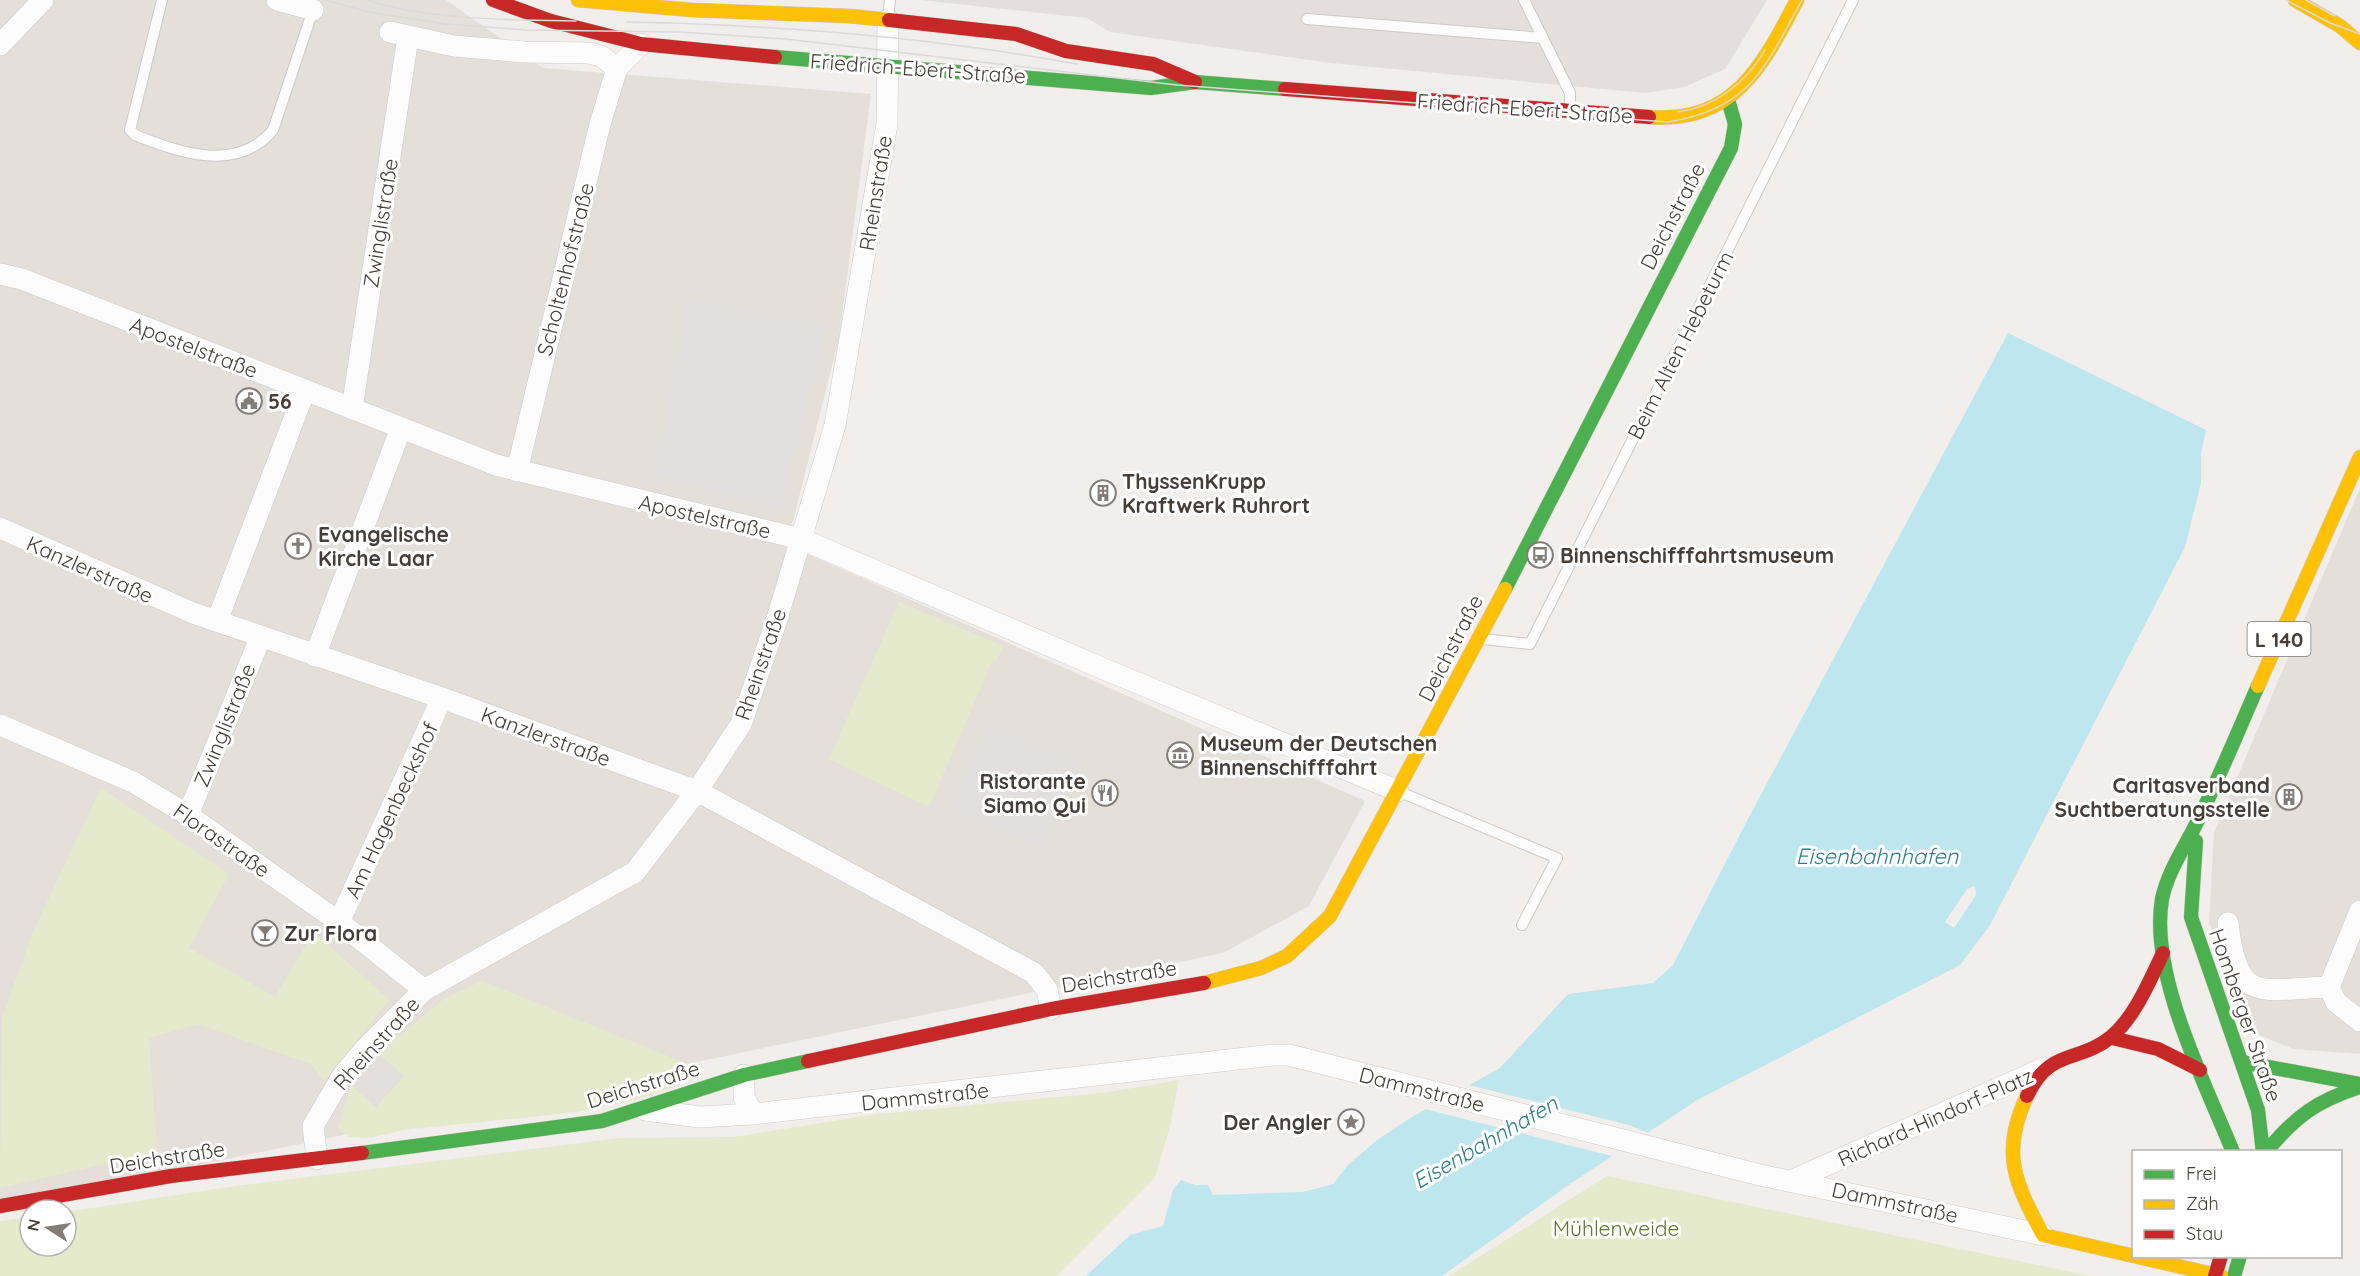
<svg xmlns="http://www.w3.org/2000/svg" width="2360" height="1276" font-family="Quicksand,sans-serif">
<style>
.residential{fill:#e5dfda}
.industrial{fill:#e4dedc}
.green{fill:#e5eacd}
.parking{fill:#e3dfdd}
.water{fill:#bee6ee}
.pier{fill:#f1eeec}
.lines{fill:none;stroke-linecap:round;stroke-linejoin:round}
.lane-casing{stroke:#cecac8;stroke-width:12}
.street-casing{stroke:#cecac8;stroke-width:22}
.fast-casing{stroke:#d2cbc5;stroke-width:15}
.slow-casing{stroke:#d2cbc5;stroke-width:15}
.jam-casing{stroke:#d2cbc5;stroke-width:15}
.lane{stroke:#fdfcfc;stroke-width:10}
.street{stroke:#fdfcfc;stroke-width:21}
.fast{stroke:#4caf50;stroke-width:14}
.slow{stroke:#ffc107;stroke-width:14}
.jam{stroke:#c62828;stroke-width:14}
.tram{stroke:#dadad9;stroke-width:1.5}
.jam-bridge-casing{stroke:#d3c5ba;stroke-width:15;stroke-linecap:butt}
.jam-bridge{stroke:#c62828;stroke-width:14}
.labels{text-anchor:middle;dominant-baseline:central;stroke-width:6;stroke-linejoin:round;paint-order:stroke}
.shield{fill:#fff;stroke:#7f7874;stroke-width:1.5}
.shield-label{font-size:20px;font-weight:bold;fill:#483e38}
.street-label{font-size:21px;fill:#483e38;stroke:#fff}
.poi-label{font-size:21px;font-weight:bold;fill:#483e38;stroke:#fff;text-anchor:start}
.park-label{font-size:21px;fill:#5c792c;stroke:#fff}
.water-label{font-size:22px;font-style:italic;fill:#2c7f92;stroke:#fff}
</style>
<rect width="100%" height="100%" fill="#f1eeec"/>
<path class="residential" d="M0 0H446L543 68 871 94 839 338 787 545 1365 801 1309 906 1223 953 0 1206Z
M2360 488V1054L2293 1049 2259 1035 2209 923 2214 832Z"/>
<path class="industrial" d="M921 0H1767L1725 69 1684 87 1646 93 1331 63 1110 32 1087 18Z"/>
<path class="green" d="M899 602 1003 646 997 660 993 659 929 807 829 759Z
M101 788 229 874 189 948 275 997 314 932 389 1000 324 1081 311 1064 198 1024 149 1038 157 1152 0 1188 2 1018 33 932Z
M482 981 680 1061 696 1079 636 1100 578 1112 403 1130 370 1138 348 1137 338 1128 351 1085 376 1107 404 1076 379 1054 388 1045 444 999Z
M1179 1080 1170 1126 1155 1178 1057 1276H0V1221L30 1217V1246H66V1212L235 1186 619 1138 734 1137 869 1115 1109 1092Z
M1607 1176 1636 1182 2091 1276H1449Z"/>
<path class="parking" d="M686 299 828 327 782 508 653 475Z
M988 723 1080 762 1043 848 951 809Z
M379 1054 404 1076 376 1107 351 1085Z"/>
<path class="water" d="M2008 333 2206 430 2201 453V483L2185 547 1990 925 1960 965 1697 1100 1567 1186 1442 1276H1086L1130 1235 1163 1226 1173 1190 1181 1180 1195 1185H1208L1213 1195 1303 1192 1333 1184 1348 1165 1377 1140 1412 1117 1500 1068 1568 994 1653 983 1673 965 1750 815Z"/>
<path class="pier" d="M1975 886 1976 895 1954 928 1945 922 1967 889Z
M1465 1084 1629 1125 1651 1134 1616 1157 1421 1108Z"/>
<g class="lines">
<g class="lane-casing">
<path id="lane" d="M162 0 130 130 135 135C178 152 236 174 273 130L313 10
M1524 0 1570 93V109
M1307 19 1543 38
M888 20 890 0
M1482 639 1530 644 1853 0
M1400 792 1557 858 1522 925"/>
</g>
<g class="street-casing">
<path id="street" d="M277 0 313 10
M390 32 454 46 524 52 589 53 601 56 617 68
M0 45 43 0
M0 274 22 279 496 465 801 539 1104 669 1398 791
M352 409 408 37
M517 471 600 124 617 68 641 44
M0 528 193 613 442 698 697 791 1034 973 1047 990 1051 1009
M217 621 305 390
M315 656 401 428
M0 725 133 782 188 815 339 922 424 990
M188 815 261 636
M2360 911 2329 987 2336 1002 2360 1021
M339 922 442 698
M2228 923C2237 1006 2260 989 2329 987
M744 1075V1097L753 1114
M645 1110 700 1117 753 1114 1273 1055H1289L1760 1175 2043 1235
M317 1159 313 1126 343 1075 364 1050 424 990 635 872 697 791 741 724 777 619 835 425 887 124 888 20
M1793 1180 2044 1068"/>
</g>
<g class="fast-casing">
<path id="fast" d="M775 57 1151 88 1195 82 1285 89
M1505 589 1731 148 1735 124 1728 100
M2196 841 2191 917 2258 1110 2263 1152
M2242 1062 2360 1084
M2233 1152C2205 1083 2149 974 2162 899 2168 870 2186 846 2198 820 2220 776 2238 731 2258 686
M2266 1152C2295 1117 2316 1101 2360 1087
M362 1153 602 1121 744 1075 808 1061
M2234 1276 2240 1256"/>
</g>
<g class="slow-casing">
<path id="slow" d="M578 0 692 10 849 16 889 20
M2295 0 2340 26 2360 43
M1649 117C1734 124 1763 65 1797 0
M2258 686 2360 457
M1204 983 1261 968 1287 956 1330 916 1505 589
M2027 1096C2000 1153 2015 1183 2043 1235L2221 1276"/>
</g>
<g class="jam-casing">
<path id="jam" d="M493 0 551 21 641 44 775 57
M889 20 1016 34 1066 51 1153 64 1195 82
M1285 89 1649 117
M2112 1038 2158 1049 2200 1070
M808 1061 1051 1009 1204 983
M2027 1096C2050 1047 2078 1064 2111 1037 2135 1017 2150 980 2163 953
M0 1206 171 1176 362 1153"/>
</g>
<use href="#lane" class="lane"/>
<use href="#street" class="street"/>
<use href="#fast" class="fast"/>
<use href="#slow" class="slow"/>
<use href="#jam" class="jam"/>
<path class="tram" d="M324 0 369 12 445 24 527 30 679 32 786 39 1177 85 1668 122C1751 109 1765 67 1802 0
M367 0C427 20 512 20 576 21
M2286 0 2330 23 2360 34
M2306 0 2335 16
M627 22C777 25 930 37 1077 64
M1678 112C1715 107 1746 83 1765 50"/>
<g class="jam-bridge-casing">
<path id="jam-bridge" d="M2215 1276 2221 1256"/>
</g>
<use href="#jam-bridge" class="jam-bridge"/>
</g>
<defs>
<g id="civic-ring" transform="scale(1.35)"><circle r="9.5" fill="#fff" stroke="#837c77" stroke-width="1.5"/><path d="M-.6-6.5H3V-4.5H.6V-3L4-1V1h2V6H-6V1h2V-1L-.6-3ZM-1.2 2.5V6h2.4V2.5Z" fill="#837c77"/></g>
<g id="building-ring" transform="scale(1.35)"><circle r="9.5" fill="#fff" stroke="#837c77" stroke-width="1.5"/><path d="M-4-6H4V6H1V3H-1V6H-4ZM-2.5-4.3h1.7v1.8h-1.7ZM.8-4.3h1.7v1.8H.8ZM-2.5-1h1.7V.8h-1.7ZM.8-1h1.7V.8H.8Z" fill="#837c77"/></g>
<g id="church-ring" transform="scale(1.35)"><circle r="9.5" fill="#fff" stroke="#837c77" stroke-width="1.5"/><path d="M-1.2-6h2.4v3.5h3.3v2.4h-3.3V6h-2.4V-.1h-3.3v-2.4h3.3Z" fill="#837c77"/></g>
<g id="bus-ring" transform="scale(1.35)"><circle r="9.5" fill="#fff" stroke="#837c77" stroke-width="1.5"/><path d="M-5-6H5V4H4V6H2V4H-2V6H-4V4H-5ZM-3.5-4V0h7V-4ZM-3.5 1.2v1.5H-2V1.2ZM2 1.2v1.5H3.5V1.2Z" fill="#837c77"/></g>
<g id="museum-ring" transform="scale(1.35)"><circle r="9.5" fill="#fff" stroke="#837c77" stroke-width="1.5"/><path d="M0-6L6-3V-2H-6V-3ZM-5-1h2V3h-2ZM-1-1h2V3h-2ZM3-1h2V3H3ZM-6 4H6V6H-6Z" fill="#837c77"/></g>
<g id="restaurant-ring" transform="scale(1.35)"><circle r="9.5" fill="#fff" stroke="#837c77" stroke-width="1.5"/><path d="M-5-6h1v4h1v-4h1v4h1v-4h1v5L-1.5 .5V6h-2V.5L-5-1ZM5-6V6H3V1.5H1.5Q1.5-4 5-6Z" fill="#837c77"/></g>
<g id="bar-ring" transform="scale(1.35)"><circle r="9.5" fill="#fff" stroke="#837c77" stroke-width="1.5"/><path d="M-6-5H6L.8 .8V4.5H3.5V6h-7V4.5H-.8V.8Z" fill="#837c77"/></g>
<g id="sight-ring" transform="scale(1.35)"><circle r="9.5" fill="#fff" stroke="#837c77" stroke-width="1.5"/><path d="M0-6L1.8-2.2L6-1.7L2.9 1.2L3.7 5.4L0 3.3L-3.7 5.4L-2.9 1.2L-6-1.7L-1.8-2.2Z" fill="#837c77"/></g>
</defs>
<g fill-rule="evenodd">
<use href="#civic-ring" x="249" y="401"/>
<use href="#building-ring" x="1103" y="493"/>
<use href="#church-ring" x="298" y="546"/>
<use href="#bus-ring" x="1540" y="555"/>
<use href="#museum-ring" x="1180" y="755"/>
<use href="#restaurant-ring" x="1105" y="793"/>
<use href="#building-ring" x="2289" y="797"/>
<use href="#bar-ring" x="265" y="933"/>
<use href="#sight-ring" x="1351" y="1122"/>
</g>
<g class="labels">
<rect class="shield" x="2247.5" y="622" width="63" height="34" rx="4.5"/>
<g class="shield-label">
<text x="2279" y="639">L 140</text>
</g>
<g class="street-label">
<text transform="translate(918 68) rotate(4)">Friedrich-Ebert-Straße</text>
<text transform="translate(1525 108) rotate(4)">Friedrich-Ebert-Straße</text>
<text transform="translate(875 193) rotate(-81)">Rheinstraße</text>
<text transform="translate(1672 216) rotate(-63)">Deichstraße</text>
<text transform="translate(380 223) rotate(-81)">Zwinglistraße</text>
<text transform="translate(565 269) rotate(-76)">Scholtenhofstraße</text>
<text transform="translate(1680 345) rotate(-63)">Beim Alten Hebeturm</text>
<text transform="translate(194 347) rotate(21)">Apostelstraße</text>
<text transform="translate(705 516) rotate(13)">Apostelstraße</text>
<text transform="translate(90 569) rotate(24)">Kanzlerstraße</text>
<text transform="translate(1450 648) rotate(-63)">Deichstraße</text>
<text transform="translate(760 664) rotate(-71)">Rheinstraße</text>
<text transform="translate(224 725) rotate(-68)">Zwinglistraße</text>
<text transform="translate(546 736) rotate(20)">Kanzlerstraße</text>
<text transform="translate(391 810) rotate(-65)">Am Hagenbeckshof</text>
<text transform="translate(222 840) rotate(35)">Florastraße</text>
<text transform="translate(1119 976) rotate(-9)">Deichstraße</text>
<text transform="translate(2246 1015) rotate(71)">Homberger Straße</text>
<text transform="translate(376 1043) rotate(-48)">Rheinstraße</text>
<text transform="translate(643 1084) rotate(-17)">Deichstraße</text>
<text transform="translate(1422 1089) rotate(14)">Dammstraße</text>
<text transform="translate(925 1096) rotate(-6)">Dammstraße</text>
<text transform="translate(1935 1117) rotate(-24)">Richard-Hindorf-Platz</text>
<text transform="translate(167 1157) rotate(-9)">Deichstraße</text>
<text transform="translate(1895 1202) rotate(12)">Dammstraße</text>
</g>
<g class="poi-label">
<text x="268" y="401">56</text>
<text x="1122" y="481">ThyssenKrupp<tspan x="1122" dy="24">Kraftwerk Ruhrort</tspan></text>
<text x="318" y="534">Evangelische<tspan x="318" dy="24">Kirche Laar</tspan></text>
<text x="1560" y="555">Binnenschifffahrtsmuseum</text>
<text x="1200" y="743">Museum der Deutschen<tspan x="1200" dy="24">Binnenschifffahrt</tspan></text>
<text x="1086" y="781" text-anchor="end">Ristorante<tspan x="1086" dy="24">Siamo Qui</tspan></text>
<text x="2270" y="785" text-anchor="end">Caritasverband<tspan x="2270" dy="24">Suchtberatungsstelle</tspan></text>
<text x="284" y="933">Zur Flora</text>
<text x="1332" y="1122" text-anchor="end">Der Angler</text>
</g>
<g class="park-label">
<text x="1616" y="1228">Mühlenweide</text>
</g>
<g class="water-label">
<text x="1877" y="856">Eisenbahnhafen</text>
<text transform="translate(1485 1142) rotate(-30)">Eisenbahnhafen</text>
</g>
</g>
<rect x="2132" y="1150" width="210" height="108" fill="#ffffff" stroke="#b6b2af" stroke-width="1.5"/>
<rect x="2144" y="1170" width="30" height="9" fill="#4caf50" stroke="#b6b2af" stroke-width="1.5"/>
<text x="2186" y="1180" font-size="18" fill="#483e38">Frei</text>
<rect x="2144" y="1200" width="30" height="9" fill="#ffc107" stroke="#b6b2af" stroke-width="1.5"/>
<text x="2186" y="1210" font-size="18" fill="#483e38">Zäh</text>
<rect x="2144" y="1230" width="30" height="9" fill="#c62828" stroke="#b6b2af" stroke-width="1.5"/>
<text x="2186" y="1240" font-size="18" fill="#483e38">Stau</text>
<g transform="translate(48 1228) rotate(282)"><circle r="28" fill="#ffffff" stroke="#b6b2af" stroke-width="1.5"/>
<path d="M0-4.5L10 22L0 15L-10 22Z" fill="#837c77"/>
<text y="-9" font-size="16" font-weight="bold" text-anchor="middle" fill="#483e38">N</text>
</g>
</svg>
